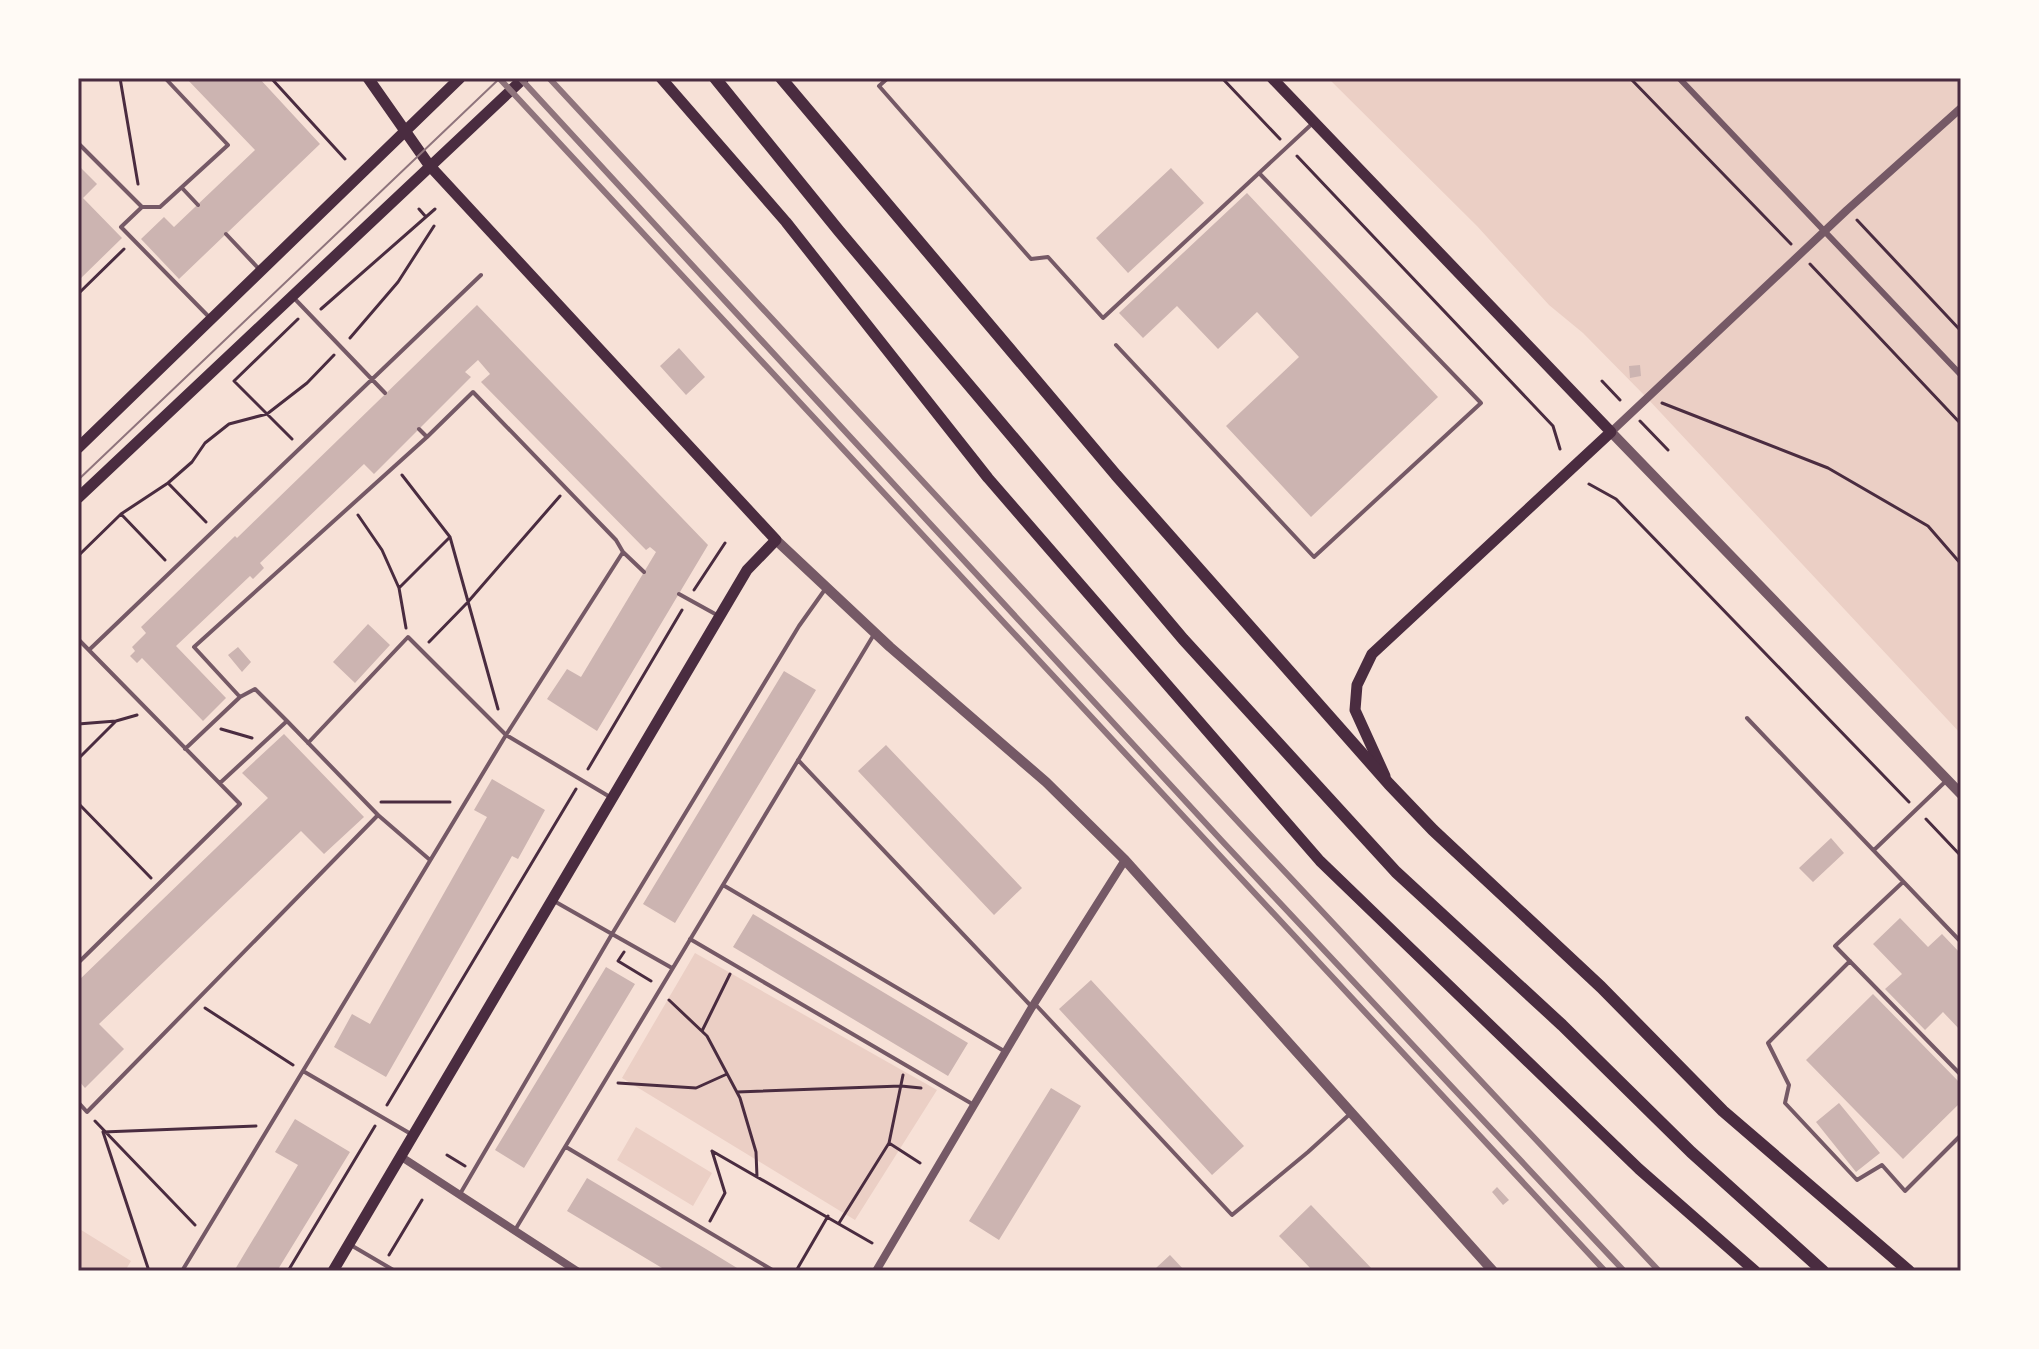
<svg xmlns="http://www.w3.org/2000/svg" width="2039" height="1349" font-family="'Sofia Sans Condensed',sans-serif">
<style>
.green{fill:#ebcfc5}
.building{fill:#ccb4b1}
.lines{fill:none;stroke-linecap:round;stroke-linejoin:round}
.path{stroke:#4a2c40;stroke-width:3}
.service{stroke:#755966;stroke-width:4}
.pedestrian{stroke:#755966;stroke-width:6}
.minor{stroke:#755966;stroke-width:8}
.tertiary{stroke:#755966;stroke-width:10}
.secondary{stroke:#4a2c40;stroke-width:11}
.primary{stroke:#4a2c40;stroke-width:12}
.tram{stroke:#8f747c;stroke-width:2}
.rail{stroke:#8f747c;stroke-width:6}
.neatline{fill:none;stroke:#4a2c40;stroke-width:3}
</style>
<rect width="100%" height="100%" fill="#f7e1d7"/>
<path class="green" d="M1328 78H1961V734L1647 398 1583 333 1549 305 1477 226Z
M695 953 937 1090 855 1220 622 1078Z
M636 1127 712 1173 693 1206 617 1160Z
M78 1228 131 1261 125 1271H78Z"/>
<path class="building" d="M186 78H259L320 144 179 279 141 239 164 217 174 227 255 150Z
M78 165 97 184 83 198 122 238 78 281Z
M1171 168 1204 203 1128 273 1096 238Z
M1247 193 1438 397 1311 517 1226 426 1299 357 1257 312 1218 349 1177 306 1143 338 1119 313Z
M477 305 708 545 597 731 547 699 567 669 581 677 656 552 650 547 646 550 481 382 490 374 478 360 465 372 471 377 374 474 364 464 260 563 264 568 253 579 250 576 176 646 226 698 203 721 142 658 137 663 130 656 135 651 132 647 146 633 141 627 235 536 237 538Z
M679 348 705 377 686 395 660 366Z
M1640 365 1641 376 1630 378 1629 366Z
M368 624 390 645 355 683 333 662Z
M238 647 251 662 242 672 228 655Z
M784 671 816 690 675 923 643 904Z
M284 734 364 817 324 854 301 831 99 1024 124 1049 85 1088 78 1080V981L268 798 242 773Z
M886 745 1022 888 994 915 858 771Z
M492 779 545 810 518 859 512 856 386 1077 334 1047 352 1014 370 1024 487 817 474 810Z
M1831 838 1844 853 1813 882 1799 868Z
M753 914 968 1043 948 1076 733 947Z
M1900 918 1928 947 1942 934 1961 954V1031L1943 1012 1925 1030 1885 989 1902 974 1873 944Z
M606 967 635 984 524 1168 495 1150Z
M1091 980 1244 1146 1212 1175 1059 1009Z
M1873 994 1961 1084V1102L1903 1159 1806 1060Z
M1051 1088 1081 1106 999 1240 969 1221Z
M1839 1103 1880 1153 1856 1172 1816 1122Z
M295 1119 350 1152 277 1271H234L298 1165 275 1152Z
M587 1178 706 1249 742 1271H667L567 1211Z
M1497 1187 1509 1200 1503 1205 1492 1192Z
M1311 1205 1374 1271H1313L1279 1236Z
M1170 1255 1185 1271H1159L1156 1268Z"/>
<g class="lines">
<path class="path" d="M120 78 138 184
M271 78 345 159
M1222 78 1280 139
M1630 78 1791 244
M1297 156 1553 426 1560 449
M419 209 426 217
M1857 220 1961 331
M1810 264 1961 424
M78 294 124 249
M321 309 435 209
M350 338 398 282 434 226
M1602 381 1620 400
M1662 403 1828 468 1928 526 1961 564
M1640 421 1668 450
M292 439 234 381 298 319
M402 475 450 537 498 709
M168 483 206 522
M1589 484 1616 499 1909 802
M121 514 165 560
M358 515 382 550 399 588 450 537
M78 556 121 514 168 483 192 462 205 443 229 424 267 414 307 383 334 355
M399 588 406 628
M694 590 725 543
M429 642 467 603 560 496
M78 724 116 721
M221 729 252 738
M78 759 116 721 137 715
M588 769 682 610
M381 802H450
M78 803 151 878
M1926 819 1961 856
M624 952 618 961 651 981
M669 1000 707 1036 740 1098 756 1152 757 1177
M205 1008 293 1065
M702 1031 730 974
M618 1083 696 1088 727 1074
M737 1092 901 1086 921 1088
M387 1105 576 789
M95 1121 195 1225
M889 1143 920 1163
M712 1151 872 1243
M447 1155 465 1166
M710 1221 725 1193 712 1151
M839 1223 889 1143 903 1075
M389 1255 422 1200
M149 1271 103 1132 256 1126
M288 1271 375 1126
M796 1271 828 1216"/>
<path class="service" d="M888 78 879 86 1031 259 1048 257 1103 318 1314 122
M78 143 142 207 121 227 210 318
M183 189 198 205
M142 207H160L228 145 165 78
M226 234 260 270
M293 297 385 393
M1116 345 1314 557 1481 403 1259 173
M623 552 644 572
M679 594 717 615
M78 639 240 804 78 963
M89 650 481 275
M240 697 255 689 287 721
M1747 718 1961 942
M308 743 408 637 506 735 610 797
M185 749 240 697 194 647 427 437
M798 760 1031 1006
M220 783 287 721 378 815
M1874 850 1946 781
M1903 882 1835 946 1961 1075
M723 885 1004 1051
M554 901 612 934 799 626 826 588
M690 939 974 1105
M1850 961 1768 1043 1789 1085 1785 1103 1857 1180 1882 1165 1905 1191 1961 1135
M1035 1004 1232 1215 1308 1152 1351 1113
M303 1071 411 1134
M78 1102 87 1112 378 815 430 860
M566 1147 774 1271
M460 1194 612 934 672 968
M515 1230 873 636
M349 1244 395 1271
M182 1271 506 735 623 552 616 540 473 392 427 437 419 429"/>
<path class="pedestrian" d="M1679 78 1961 375"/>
<path class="minor" d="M1611 432 1847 210 1961 108
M400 1156 577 1271
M876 1271 1032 1007 1125 860"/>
<path class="tertiary" d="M1611 432 1961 794
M776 540 890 647 1046 782 1125 860 1493 1271"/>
<path class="secondary" d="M661 78 786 222 988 478 1320 861 1639 1169 1755 1271
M1272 78 1611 432 1372 654 1357 685 1355 710 1385 776
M78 448 460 78
M78 498 524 78
M333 1271 747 570 776 540 429 165 368 78"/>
<path class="primary" d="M715 78 839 231 1183 639 1396 872 1562 1025 1691 1152 1823 1271
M781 78 1116 475 1389 784 1433 830 1601 987 1723 1111 1909 1271"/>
<path class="tram" d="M78 480 500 78"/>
<path class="rail" d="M499 78 1605 1271
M520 78 1222 841 1624 1271
M549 78 1241 825 1659 1271"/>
</g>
<rect width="2039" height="1349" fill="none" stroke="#fffaf5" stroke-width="160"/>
<rect x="80" y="80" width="1879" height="1189" class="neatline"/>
</svg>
